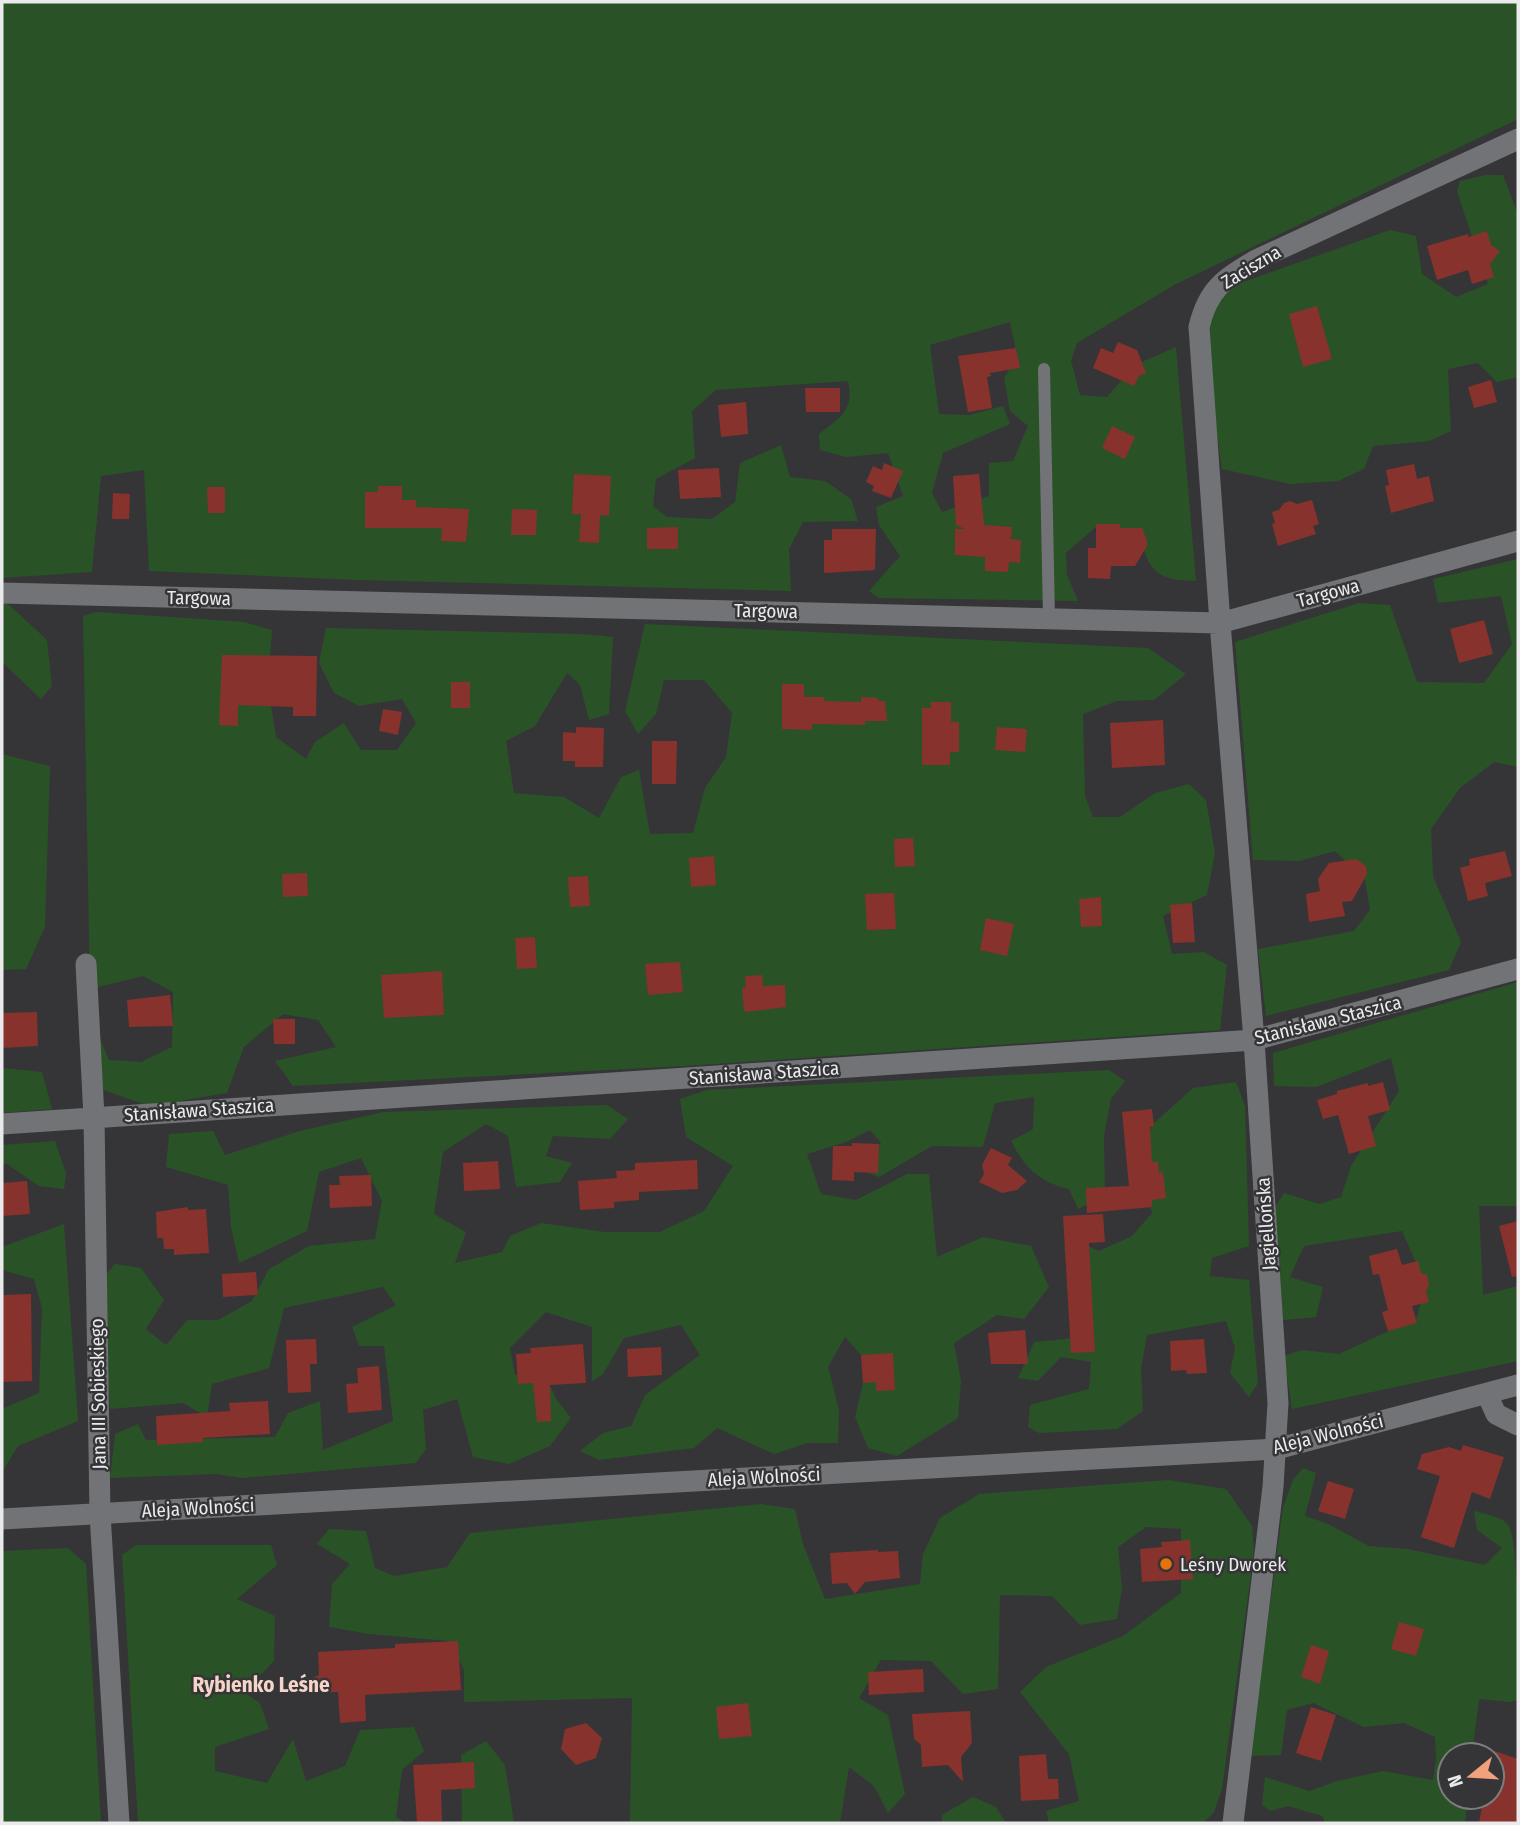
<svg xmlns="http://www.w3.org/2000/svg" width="1520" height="1825" font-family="'Fira Sans Condensed',sans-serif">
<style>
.green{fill:#2a5227;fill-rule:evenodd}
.building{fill:#87322c}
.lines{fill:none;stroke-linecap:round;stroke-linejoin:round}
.lane{stroke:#727376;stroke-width:12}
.street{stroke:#727376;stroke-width:21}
.secondary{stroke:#727376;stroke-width:21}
.food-dot{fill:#e8710a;stroke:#353538;stroke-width:2.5}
.labels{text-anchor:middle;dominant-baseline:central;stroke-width:5;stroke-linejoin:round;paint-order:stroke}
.street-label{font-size:19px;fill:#eaeaec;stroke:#353538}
.poi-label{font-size:19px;fill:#eaeaec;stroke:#353538;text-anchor:start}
.neighbourhood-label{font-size:21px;font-weight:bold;fill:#f5d5c7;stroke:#353538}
</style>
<rect width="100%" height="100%" fill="#353538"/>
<path class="green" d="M2 2H1518V119L1174 285 1077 343 1071 361 1080 395 1107 397 1135 365 1176 347 1196 581C1157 580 1150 573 1140 537L1098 525 1066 553 1067 575 1078 601 879 598 869 591 900 556 879 525 876 507 903 496 888 453 846 457 820 450 819 434C839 418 855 410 848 381L716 390 692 411 695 458 656 479 653 506 667 517 712 519 735 502 740 463 781 445 790 477 825 481 851 499 858 521 803 522 789 549 791 591 358 580 149 571 144 470 101 476 92 572 2 578ZM1010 322 1017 356 1004 378 1010 411 1028 426 1013 461 989 463V496L942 512 932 493 943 453 1010 424 1003 406 969 415 939 414 930 345Z
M1485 175H1503L1518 215V377L1497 382 1478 363 1448 369 1451 431 1429 441 1373 446 1364 469 1338 481 1290 484 1222 469 1203 341 1208 305 1235 285 1390 230 1416 236 1422 274 1456 297 1488 284 1457 192 1460 181Z
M1518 559V767L1494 762 1460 788 1431 829 1433 876 1461 942 1449 970 1266 1016 1258 949 1354 931 1370 910 1365 880 1335 851 1299 861 1253 860 1235 642 1359 603 1390 605 1417 682 1484 683 1512 644 1501 596 1438 603 1433 579Z
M2 602H6L47 640 52 686 41 699 2 662Z
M97 612 244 622 272 630 268 687 276 737 306 759 315 742 344 723 361 750H397L416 723 402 699 359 706 334 693 319 663 326 628 581 634 613 637 609 714 589 720 580 685 567 673 535 726 506 741 514 793 564 797 599 818 621 777 639 770 650 834 693 833 705 788 726 757 732 713 704 680H664L656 714 638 734 625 711 645 624 1148 648 1186 674 1154 700 1117 701 1083 714 1085 796 1093 817H1120L1155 793 1189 784 1206 800 1215 853 1207 895 1163 916 1172 954 1204 952 1227 965 1220 1030 684 1066 293 1086 275 1061 336 1047 318 1020 283 1014 244 1047 227 1093 149 1106 95 1087 96 1029 109 1060 141 1062 172 1047 173 992 143 976 90 989 83 616Z
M2 754 50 766 45 927 26 969 2 970Z
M1518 982V1206H1479L1483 1295 1518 1286V1361L1292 1409 1284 1356 1302 1350 1339 1354 1417 1318 1425 1283 1402 1231 1304 1246 1290 1277 1323 1287 1316 1317 1283 1320 1275 1207 1284 1193 1319 1204 1341 1197 1351 1166 1399 1091 1391 1058 1316 1087 1274 1086 1273 1053Z
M2 1068 42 1072 52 1109 2 1113Z
M1109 1070 1125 1081 1111 1099 1104 1136 1105 1196 1078 1209 1069 1189C1039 1182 1024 1167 1011 1141L1033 1129 1034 1097 995 1103 983 1147 932 1146 879 1177 861 1170 881 1143 870 1130 846 1142 807 1154 821 1194 856 1200 907 1174H929L937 1257 983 1237 1031 1246 1049 1287 1024 1319 997 1315 954 1343 961 1381 958 1418 897 1456 868 1448 855 1417 868 1363 845 1337 828 1367 839 1410 838 1443H808L774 1454 717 1428 694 1448 599 1460 580 1451 603 1433 631 1426 645 1395 700 1355 681 1325 624 1338 603 1374 592 1381V1327L546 1312 510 1348 515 1375 544 1374 557 1400 571 1418 550 1446 509 1464 473 1457 457 1399 423 1410 426 1449 416 1463 242 1478 216 1474 110 1478 115 1434 138 1424 146 1440 275 1437 288 1413 320 1401 323 1450 393 1421 384 1346H359L352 1327 396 1305 383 1287 284 1308 269 1368 212 1384 207 1417 183 1403 110 1409 101 1280 115 1264 141 1268 164 1300 146 1329 166 1345 187 1320H218L252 1301 269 1269 309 1246 375 1239 382 1201 361 1158 319 1172 307 1231 239 1263 231 1227 228 1185 166 1167 169 1134 213 1131 225 1155 300 1131 383 1112 607 1105 628 1119 610 1139 553 1136 546 1156 572 1163 560 1182 516 1187 508 1136 486 1124 443 1152 434 1214 466 1232 455 1263 502 1252 510 1236 541 1223 605 1232H660L704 1211 733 1166 686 1137 680 1099 707 1090Z
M1236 1082 1245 1106 1249 1246 1212 1258 1210 1276 1249 1280 1258 1383 1249 1397 1230 1373 1235 1348 1226 1321 1147 1335 1141 1368 1143 1411 1117 1429 1039 1433 1028 1427 1030 1405 1089 1389 1091 1362 1061 1357 1038 1381 1018 1378 1034 1342 1066 1339 1084 1334 1064 1249 1081 1243 1099 1251 1132 1236 1152 1213 1135 1152 1145 1143 1153 1124 1193 1088Z
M55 1141 66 1173 64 1189 39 1186 7 1164H2V1145Z
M64 1224 78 1421 18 1446 4 1469H2V1409L39 1393 42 1308 34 1279 2 1270V1247Z
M1303 1468 1316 1473 1305 1516 1326 1523 1369 1546 1407 1549 1485 1565 1502 1548 1477 1530 1474 1511C1485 1514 1502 1516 1509 1526 1520 1548 1518 1667 1518 1700L1509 1702 1479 1699 1472 1755H1450V1797H1468L1465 1823H1325L1322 1816 1288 1806 1271 1811 1262 1805 1265 1777 1309 1791 1337 1781 1383 1771 1433 1780 1436 1759 1435 1737 1404 1723 1364 1727 1313 1703 1287 1710 1281 1755 1250 1756 1283 1507 1293 1480Z
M1168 1480 1226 1489 1252 1526 1254 1551 1222 1789 1214 1812 1203 1823H1049L1046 1811 1079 1801 1069 1754 1020 1692 1046 1667 1123 1636 1181 1593V1529L1146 1527 1118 1547 1122 1588 1117 1619 1080 1625 1052 1596 1000 1595 998 1689 963 1694 931 1661 881 1660 859 1698 888 1715 905 1794 888 1813 874 1786 849 1767 840 1823H626L630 1821 632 1698 464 1702V1670L449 1641 369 1634 329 1627 332 1584 350 1564 317 1544 329 1529 366 1531 375 1568 394 1576 447 1567 470 1533 761 1504 795 1509 803 1544 825 1599 920 1584 923 1554 940 1518 979 1494Z
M136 1545H271L277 1565 237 1599 275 1616 274 1661 244 1692 260 1703 269 1729 215 1747V1771L267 1783 293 1739 306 1781 345 1766 360 1730 414 1727 424 1751 402 1770 396 1817 406 1823H138L122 1555Z
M68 1548 86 1564 101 1823H2V1551Z
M486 1741 505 1765 514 1823H462L461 1755Z
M973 1797 996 1807 1006 1823H942V1815Z"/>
<path class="building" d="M1487 231 1491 245 1500 251 1490 264 1494 277 1472 284 1468 270 1437 280 1427 246 1468 234V237Z
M1317 306 1332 359 1303 367 1289 314Z
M1118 342 1137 350 1146 373 1139 376 1134 386 1093 368 1101 348 1113 353Z
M1016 348 1020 368 990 373 991 376 987 377 992 408 968 412 958 356Z
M1491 380 1497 402 1474 408 1468 387Z
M805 388H840V412H806Z
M746 402 748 434 721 437 718 405Z
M1112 426 1135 437 1125 459 1102 448Z
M884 463 903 471 891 498 872 491 874 486 866 482 873 466 882 470Z
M1414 464 1417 479 1429 476 1434 501 1391 513 1385 486 1389 485 1386 470Z
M719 468 721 497 680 499 678 470Z
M574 474 611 476 609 516 600 515 599 543 579 542 581 514H572Z
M979 474 984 525 1012 527 1011 539 1021 540 1020 563 1009 562 1008 572 985 571V557L955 555V529H965L956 525 953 476Z
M378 486H402V500H416V507L469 509 466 542 441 541 442 528H365V492H378Z
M207 487H225V513H208Z
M113 493 130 494 129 519H112Z
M1312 500 1319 524 1313 526 1316 534 1278 546 1272 524 1275 523 1272 512 1279 510 1284 503 1290 501 1297 504Z
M512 509 537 510 536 535H511Z
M1096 524H1120V528H1142L1147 540V546L1135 566H1111L1110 579 1088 578V548H1096Z
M678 527V549H647V528Z
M832 529H876L875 570 824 573V540H832Z
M1484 620 1493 654 1459 663 1450 629Z
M222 655 317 656 316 716H293V707L238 705V726L219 725Z
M451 682H470V708H451Z
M782 684H804V697H824V701L861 702V697L878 698V701H885L887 721H865V725L812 724V730L782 729Z
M931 702H951V722H959V752H950V765H922V708H931Z
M383 709 402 712 398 735 379 731Z
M1163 720 1165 765 1112 768 1110 723Z
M576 727 604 728 603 767H575V761H563V732L576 733Z
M997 727 1027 729 1025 752 995 750Z
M652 741H677L676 784H652Z
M913 838 915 866 895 867 894 839Z
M1505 851 1512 876 1485 883 1488 896 1468 901 1460 868 1470 865 1469 859Z
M714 856 716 885 691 887 689 858Z
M1356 859 1366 866 1367 874 1352 901 1342 902 1345 916 1309 922 1306 894 1320 891 1318 879 1329 863Z
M307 873 308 896 283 897 282 874Z
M588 876 590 906 570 907 568 877Z
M894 893 896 929 867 930 865 894Z
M1101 897 1102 926 1081 927 1079 899Z
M1192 903 1195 942 1173 943 1170 905Z
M986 918 1014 924 1007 956 980 950Z
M535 937 537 968 517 969 515 938Z
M680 962 683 992 648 995 645 964Z
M442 971 444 1015 384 1018 381 975Z
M762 975 763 986 785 985 786 1007 747 1012 744 1010 742 988 746 987 745 976Z
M170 995 173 1026 129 1027 127 1000Z
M37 1012 38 1046 2 1048V1013Z
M273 1019H295V1044H274Z
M1383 1082 1390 1110 1368 1116 1376 1146 1349 1154 1338 1115 1323 1119 1317 1100 1337 1094V1091L1368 1083V1086Z
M1152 1109 1154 1126 1150 1127 1152 1162H1158L1159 1173 1163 1172 1166 1198 1152 1200V1207L1087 1213 1086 1188 1129 1186 1122 1112Z
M852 1143 879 1144 878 1173 854 1172V1181L832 1180 833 1146H852Z
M991 1148 1012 1158 1008 1165 1027 1181 1017 1190 1002 1193 979 1182 984 1174 982 1165Z
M697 1160 698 1189 639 1192V1200L614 1202V1208L580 1210 578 1181 617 1178 616 1171 635 1170V1163Z
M498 1161 500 1189 464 1191 463 1163Z
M371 1175 372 1206 330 1208 329 1185H340L339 1176Z
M27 1181 30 1214 2 1216V1183Z
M188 1207V1210L206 1209 209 1253 174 1255V1249H164L163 1238H157L156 1212Z
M1103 1214 1105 1242 1089 1243 1095 1352 1071 1353 1063 1216Z
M1518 1221V1276L1512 1277 1499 1226Z
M1397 1249 1402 1265 1418 1261 1421 1273 1427 1275 1429 1285 1426 1291 1429 1302 1412 1306 1417 1323 1388 1331 1382 1312 1388 1310 1379 1274 1373 1275 1369 1256Z
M256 1272 258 1295 223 1297 222 1274Z
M31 1294 32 1381 2 1382V1295Z
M1025 1330 1028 1364H991L988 1333Z
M316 1339 317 1364H310L311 1392 288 1393 286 1340Z
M1204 1339 1207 1373 1187 1374 1186 1370 1171 1371 1170 1341Z
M583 1344 586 1383 550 1385 551 1421 537 1422 533 1383 518 1384 516 1354 531 1353 530 1348Z
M661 1347 662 1375 628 1377 627 1349Z
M893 1353 895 1390 876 1391V1382L863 1383 861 1355Z
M379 1366 382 1410 348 1413 346 1384 358 1383 357 1368Z
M268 1401 270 1434 203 1438V1442L157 1445 156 1416 230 1411 229 1403Z
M1463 1445 1504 1457 1490 1499 1472 1492 1454 1548 1421 1537 1440 1476 1417 1469 1422 1454 1449 1447 1461 1451Z
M1328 1481 1354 1489 1345 1519 1318 1511Z
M1190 1540 1193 1579 1142 1582 1140 1549 1162 1547 1161 1542Z
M878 1550V1552L898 1551 900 1578 865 1582 855 1594 847 1583 832 1584 830 1553Z
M1399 1622 1424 1629 1416 1656 1391 1649Z
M458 1641 461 1690 365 1695 366 1721 340 1723 338 1692 279 1694 278 1693 319 1675 318 1652 395 1648V1644Z
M1311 1645 1329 1651 1320 1684 1301 1677Z
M923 1669 924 1692 869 1695 868 1672Z
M748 1703 752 1736 719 1739 716 1707Z
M1311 1707 1336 1715 1321 1761 1296 1753Z
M970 1711 972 1743 961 1757 963 1782 948 1765 922 1767 921 1745 914 1739 912 1714Z
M586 1723 602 1738 596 1758 576 1765 561 1749 565 1729Z
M1492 1750 1518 1759V1823H1479L1484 1797H1492Z
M1046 1754 1048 1779H1058L1059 1799 1021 1801 1019 1756Z
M474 1762 475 1788 441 1790 442 1821 417 1822 413 1765Z"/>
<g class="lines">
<path class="lane" d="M1044 369 1049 618"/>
<path class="street" d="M2 593 1220 623 1518 541
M86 964 94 1117 100 1514 119 1823
M2 1124 1254 1040 1518 969
M1487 1394 1496 1414 1518 1425
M1233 1823 1273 1487 1278 1403 1254 1040 1220 623 1199 327C1208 289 1224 279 1256 260L1518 139"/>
<path class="secondary" d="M2 1519 1276 1449 1518 1385"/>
</g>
<circle class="food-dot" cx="1166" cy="1564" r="7"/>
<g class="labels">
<g class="street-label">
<text transform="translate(1251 267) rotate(-31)">Zaciszna</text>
<text transform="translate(1328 593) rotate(-15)">Targowa</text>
<text transform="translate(199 598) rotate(1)">Targowa</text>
<text transform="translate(766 611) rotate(1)">Targowa</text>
<text transform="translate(1328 1020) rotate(-14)">Stanisława Staszica</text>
<text transform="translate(764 1073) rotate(-4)">Stanisława Staszica</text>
<text transform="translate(199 1110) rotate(-4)">Stanisława Staszica</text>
<text transform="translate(1266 1224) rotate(-94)">Jagiellońska</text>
<text transform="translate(98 1394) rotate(-91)">Jana III Sobieskiego</text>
<text transform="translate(1328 1434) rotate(-14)">Aleja Wolności</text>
<text transform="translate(764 1477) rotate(-3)">Aleja Wolności</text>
<text transform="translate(198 1508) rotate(-3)">Aleja Wolności</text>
</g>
<g class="poi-label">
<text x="1180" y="1564">Leśny Dworek</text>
</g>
<g class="neighbourhood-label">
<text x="261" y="1685">Rybienko Leśne</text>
</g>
</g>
<rect width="1520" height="1825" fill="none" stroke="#eaeaec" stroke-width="7"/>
<g transform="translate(1471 1776) rotate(252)"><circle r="33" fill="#353538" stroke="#7d7d80" stroke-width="2"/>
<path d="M0-5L12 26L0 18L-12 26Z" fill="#f1a17c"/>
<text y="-10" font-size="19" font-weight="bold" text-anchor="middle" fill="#eaeaec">N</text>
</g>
</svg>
